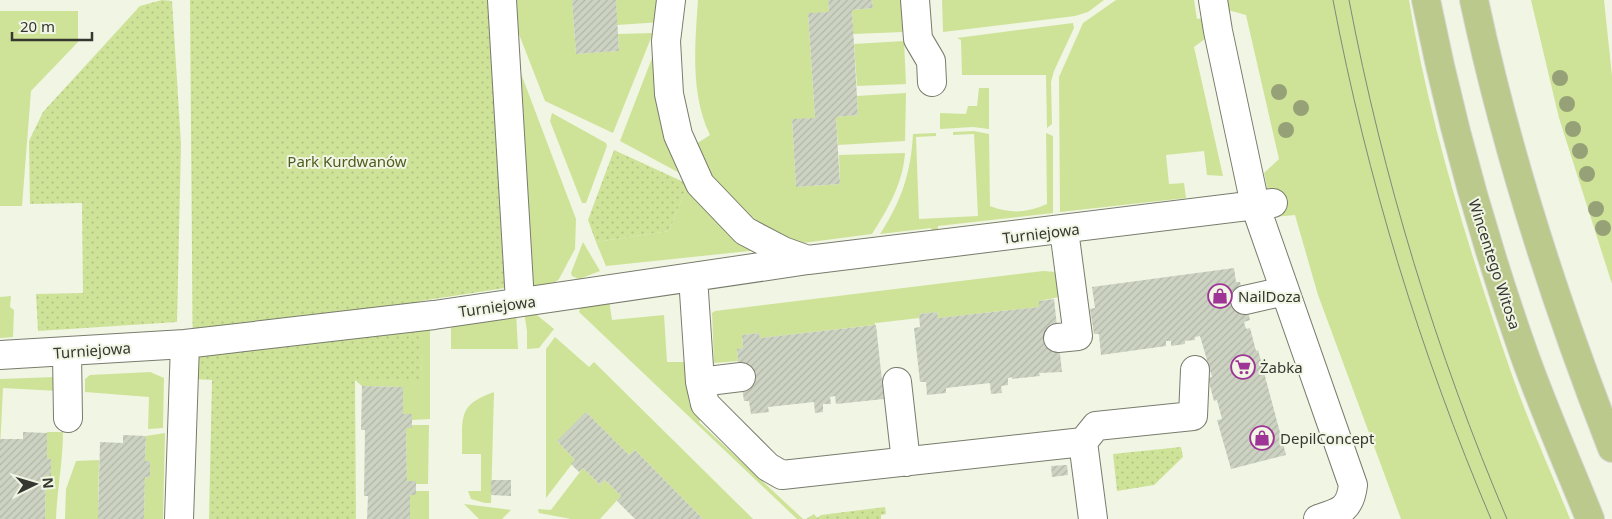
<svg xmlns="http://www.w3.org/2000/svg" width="1612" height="519" font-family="'Noto Sans',sans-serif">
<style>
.green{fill:#cee398}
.park{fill:url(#park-dots)}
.building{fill:url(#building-hatch)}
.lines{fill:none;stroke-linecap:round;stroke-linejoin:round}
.minor-casing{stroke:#787c6d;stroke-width:30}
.major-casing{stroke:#d7d7d6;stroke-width:30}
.minor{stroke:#fff;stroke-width:28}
.major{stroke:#bbc98c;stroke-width:28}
.tram{stroke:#84877c;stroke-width:1}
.tree{fill:#97a177}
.labels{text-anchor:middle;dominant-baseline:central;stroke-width:4;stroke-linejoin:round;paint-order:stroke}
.park-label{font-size:15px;fill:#4e5d1e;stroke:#f0f5e4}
.street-label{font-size:15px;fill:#353730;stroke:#f0f5e4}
.poi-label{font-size:15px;fill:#353730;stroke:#f0f5e4;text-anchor:start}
</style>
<defs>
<pattern id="park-dots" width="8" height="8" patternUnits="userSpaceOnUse" patternTransform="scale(1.25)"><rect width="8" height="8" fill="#cee398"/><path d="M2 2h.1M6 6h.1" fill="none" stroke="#b2c383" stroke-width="1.8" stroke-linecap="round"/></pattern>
<pattern id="building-hatch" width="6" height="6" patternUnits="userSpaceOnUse" patternTransform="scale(1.25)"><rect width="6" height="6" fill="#cdd3c2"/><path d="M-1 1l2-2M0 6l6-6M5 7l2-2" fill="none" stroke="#b1b6a7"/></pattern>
</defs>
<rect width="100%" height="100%" fill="#f0f5e4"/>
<path class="green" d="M510 0H572L576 54 619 51 618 34 653 33 613 133 545 101 510 11Z
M616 0H663L662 22 617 25Z
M698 0H828L829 12 808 14 815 118 792 120 796 187 840 184 839 155 905 153C903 183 888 209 872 234L795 244 770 236 716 187 693 146 710 135C690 94 695 44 698 0Z
M872 0H901L903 32 853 34 852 10 873 8Z
M942 0H1104L1088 12 1075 16 943 32Z
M1116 0H1194L1197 19 1205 18 1209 36 1194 47 1223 176 1207 175 1204 151 1166 155 1169 184 1184 183 1186 198 1060 212 1059 77 1083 23Z
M1227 0H1409C1430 127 1470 253 1512 375 1529 424 1551 471 1570 519H1401L1318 295 1295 215 1273 217 1264 173 1279 159 1246 15 1228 10Z
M1531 0H1604L1612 76V284L1559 118Z
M0 11H78V42L31 91 22 206H0Z
M1073 23 1074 28 1054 71 1051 82 1052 124 1047 128 1046 75H962L961 40 957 38Z
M659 40 687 177 620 141Z
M904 41 906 84 857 86 854 44Z
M517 63 576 219 575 249 559 279 553 284 528 287Z
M979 88H989V129L973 127 940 129V113L966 114 968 106H977Z
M906 93 905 141 838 145 836 117 858 115 857 96Z
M552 113 606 143 607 146 586 203H582L550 121Z
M974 131 989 134 990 206C1011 214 1026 213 1047 204L1046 133 1053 136V213L938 226V230L932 231 931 228 880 234C901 202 911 173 913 134L936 133V136L916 137 919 219 978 216 974 134 953 135V132Z
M688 184 759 250 606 266 596 242 669 231Z
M583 242 600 271 579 279 572 276 571 273Z
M1043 271 1056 272 1059 297 1039 301V307L938 318 937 312 919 314V318L876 323 875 322V325L760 338 759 333 742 335 743 348 737 349 738 361 714 363 712 313 715 311Z
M11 296 10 307 14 310 13 337 0 338V297Z
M609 300 612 320 664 315 667 362H687L689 403 700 420 699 422 803 519H797L579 312 581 305Z
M524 311H532L554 329 539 348 527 349V331Z
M516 312 518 349H451V321Z
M430 324V419L412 420V415L403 414V387L362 386 355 380H422L420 325Z
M555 337 589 367 594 362 753 519H703L635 450 629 455 586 412 557 441 575 460 546 498V349Z
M150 372 164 378 163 428 148 429 149 397 85 392V379L90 375Z
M55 377 58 391 3 388 0 449V379Z
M494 392 491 503H485L471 499 468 491H481V454H462C463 419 456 405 494 392Z
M412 425H429L428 484H416V481H407L406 428H412Z
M47 432H63C63 461 57 490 56 519H45L46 475H51V459L47 458Z
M165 433 163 519H144L145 477 149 478 150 461H145L146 436Z
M99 460 98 519H65L66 489 76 461Z
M583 468 600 485 605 480 621 496 600 519H571L539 513 538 509 551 510Z
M416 491H429V519H410V495H416Z
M464 504 511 510 502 519H479Z"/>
<path class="park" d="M162 0 172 1 181 144 177 322 38 331 36 294 83 293 82 203 30 204 29 141 43 112 140 6Z
M190 0H493L511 287 420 301 422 380H355L356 519H209L212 380 193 379Z
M614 150 688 184 669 231 596 242 588 220Z
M1181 447 1183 457 1154 485 1117 491 1113 454Z
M885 507 886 514 881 515V519H806L814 514 817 518 821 515Z"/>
<path class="building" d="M572 0H616L619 51 576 54Z
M828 0H872L873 8 852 10 858 115 836 117 840 184 796 187 792 119 815 118 808 13 829 12Z
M1234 268 1236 282H1240L1250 320 1244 322 1246 329 1250 328 1256 351 1258 350 1286 455 1231 469 1217 420 1222 419 1217 400 1214 401 1208 378 1212 377 1200 336 1195 337V340L1185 341V344L1171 346V341H1166V346L1101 355 1099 334H1094L1090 309 1095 308 1092 287Z
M1054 299 1062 372 1039 373 1040 376 1012 379V377L1008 378V385L1001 386 1002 393 991 394 990 383 946 388V393L927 395 926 382H920L914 328 920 327 919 314 937 312 938 318 1039 307V301Z
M876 325 884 399 836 404 835 396 830 397 831 404H823V412L815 413 814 402 768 407 769 412 751 414 749 401H744L738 361 737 349 743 348 742 335 759 333 760 338Z
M362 386 403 387V414H412V428H406L407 481H416V495H410V519H367L368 496H364L365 430H361Z
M586 412 629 455 635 450 703 519H635L617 501 621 496 605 480 600 485 583 468 579 472 571 464 575 460 557 441Z
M23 432 47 433V458L51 459V476L46 475 45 519H0V439H23Z
M123 435 146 436 145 461H150V478L145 477 144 519H98L100 442 123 443Z
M1067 465 1068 475 1052 477 1051 466Z
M491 480H511V496L491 495Z"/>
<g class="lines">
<g class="minor-casing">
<path id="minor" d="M502 0 520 302
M671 0 666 41 669 94 678 135 700 184 745 231 783 251 808 260 1273 203
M915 0 918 39 931 61 932 82
M1213 0 1218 31 1255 205 1353 485C1350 510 1340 512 1318 519
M693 277 700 382 705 404 768 467 782 475 1083 442 1096 426 1193 416 1195 370
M1245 300 1285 291
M1058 338 1078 336 1064 230
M67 353 68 418
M0 355 185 344 434 315 808 260
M700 382 741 377
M897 382 906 462
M1083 442 1093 519
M179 519 185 344"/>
</g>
<g class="major-casing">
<path id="major" d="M1426 0C1450 120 1483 238 1524 354 1544 410 1568 464 1590 519
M1474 0C1507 155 1554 300 1612 448"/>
</g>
<use href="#minor" class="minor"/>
<use href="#major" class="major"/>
<path class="tram" d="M1333 0C1367 178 1420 352 1491 519
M1349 0C1383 178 1436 352 1507 519"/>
</g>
<g class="tree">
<circle cx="1560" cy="78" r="8"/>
<circle cx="1279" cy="92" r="8"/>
<circle cx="1567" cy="104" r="8"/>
<circle cx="1301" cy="108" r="8"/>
<circle cx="1573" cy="129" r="8"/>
<circle cx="1286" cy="130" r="8"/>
<circle cx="1580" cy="151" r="8"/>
<circle cx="1587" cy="174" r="8"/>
<circle cx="1596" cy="209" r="8"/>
<circle cx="1603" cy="228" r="8"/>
</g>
<defs>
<g id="shop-ring" transform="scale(1.25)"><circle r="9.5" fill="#f0f5e4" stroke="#9e3495" stroke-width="1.5"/><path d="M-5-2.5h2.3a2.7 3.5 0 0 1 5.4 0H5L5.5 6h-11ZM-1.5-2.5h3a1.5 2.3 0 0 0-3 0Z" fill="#9e3495"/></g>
<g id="supermarket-ring" transform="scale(1.25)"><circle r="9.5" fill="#f0f5e4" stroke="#9e3495" stroke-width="1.5"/><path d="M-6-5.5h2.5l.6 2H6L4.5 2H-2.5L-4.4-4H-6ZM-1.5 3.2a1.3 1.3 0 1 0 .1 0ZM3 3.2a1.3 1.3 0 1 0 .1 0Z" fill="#9e3495"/></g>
</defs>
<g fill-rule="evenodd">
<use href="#shop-ring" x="1220" y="296"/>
<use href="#supermarket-ring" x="1243" y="367"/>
<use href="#shop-ring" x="1262" y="438"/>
</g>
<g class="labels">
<g class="park-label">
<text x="347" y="161">Park Kurdwanów</text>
</g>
<g class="street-label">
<text transform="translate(1041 233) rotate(-7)">Turniejowa</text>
<text transform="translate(1495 264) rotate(72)">Wincentego Witosa</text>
<text transform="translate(497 306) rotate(-8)">Turniejowa</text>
<text transform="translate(92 350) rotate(-4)">Turniejowa</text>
</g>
<g class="poi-label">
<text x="1238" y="296">NailDoza</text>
<text x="1260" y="367">Żabka</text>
<text x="1280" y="438">DepilConcept</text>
</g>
</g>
<g transform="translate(35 484) rotate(85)" stroke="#f0f5e4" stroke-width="4" paint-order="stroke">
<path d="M0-4L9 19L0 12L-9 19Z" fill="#353730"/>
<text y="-8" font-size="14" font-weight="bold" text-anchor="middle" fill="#353730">N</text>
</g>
<path d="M12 32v8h80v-8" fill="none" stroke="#353730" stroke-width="2.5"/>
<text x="20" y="32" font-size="15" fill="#353730" stroke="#f0f5e4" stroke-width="4" paint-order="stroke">20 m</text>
</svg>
